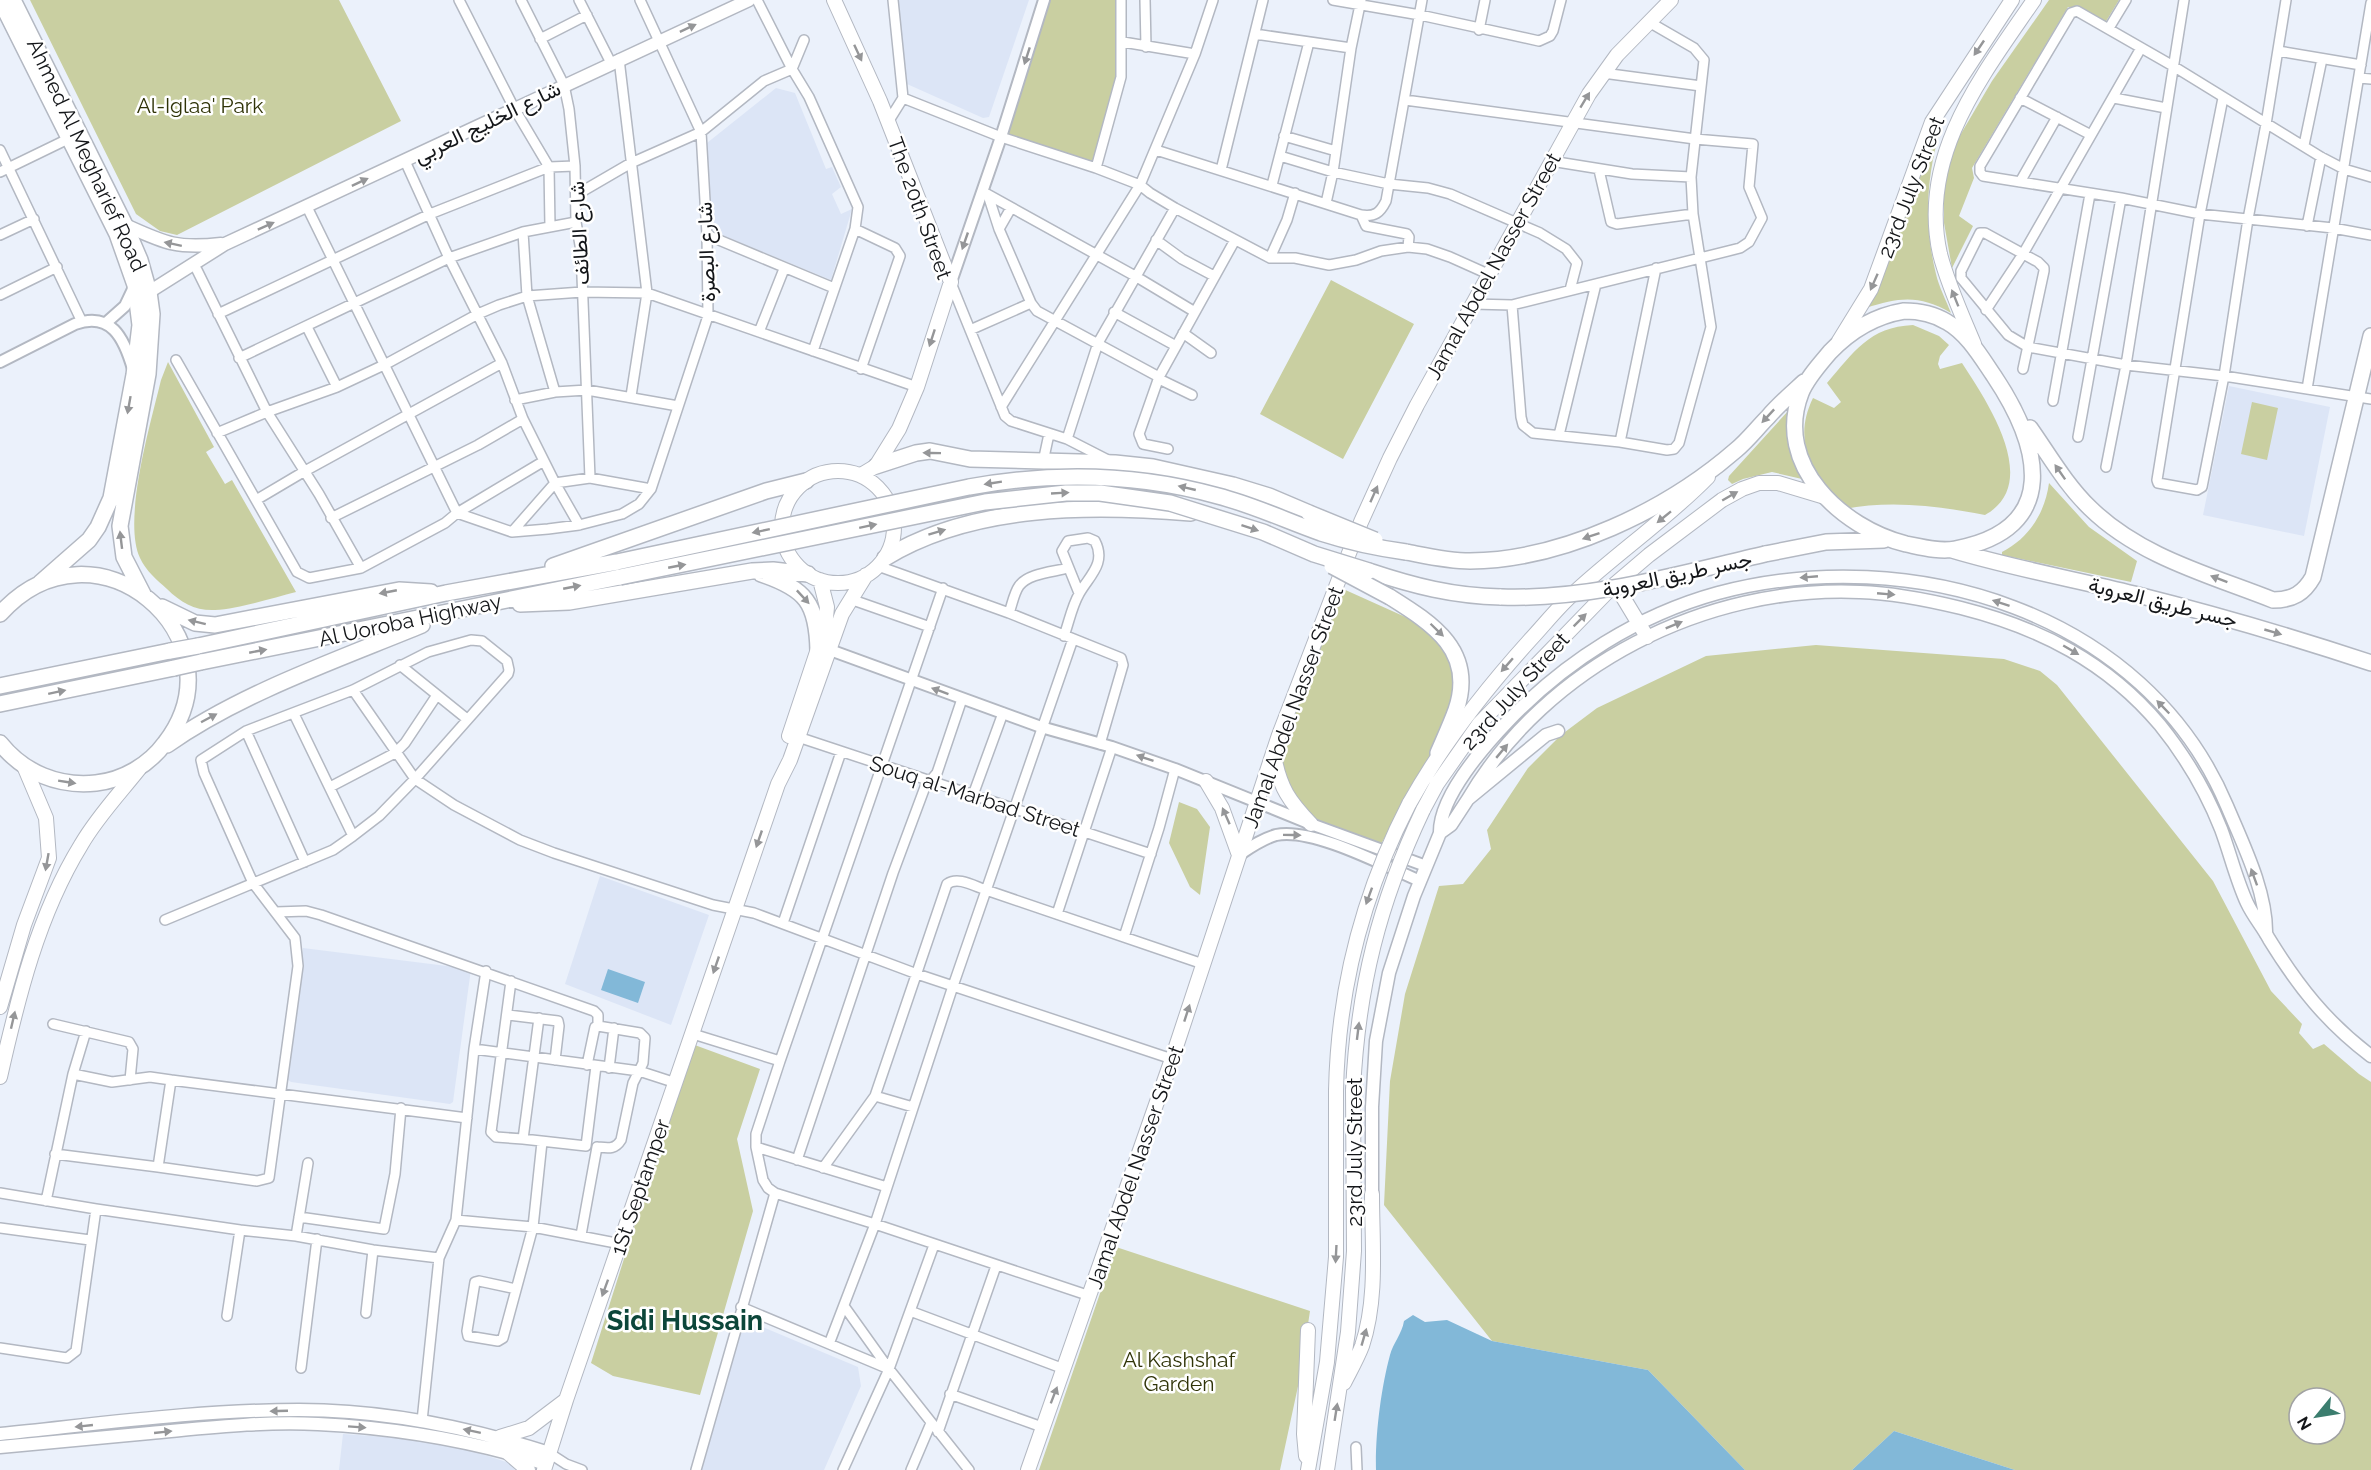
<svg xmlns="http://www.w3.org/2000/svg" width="2371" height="1470" font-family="Raleway,Vazirmatn,sans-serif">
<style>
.built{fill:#dce5f6}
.green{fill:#c9cfa1;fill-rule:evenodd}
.water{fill:#82b8d8}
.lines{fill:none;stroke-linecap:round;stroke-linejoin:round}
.minor-casing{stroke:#b3b8c2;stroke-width:12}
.tertiary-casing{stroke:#b3b8c2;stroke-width:14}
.secondary-casing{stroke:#b3b8c2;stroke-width:15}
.primary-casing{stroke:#b3b8c2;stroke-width:16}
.trunk-casing{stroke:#b3b8c2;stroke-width:18}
.minor{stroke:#fff;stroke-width:9}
.tertiary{stroke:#fff;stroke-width:10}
.secondary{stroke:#fff;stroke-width:12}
.primary{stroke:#fff;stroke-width:14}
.trunk{stroke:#fff;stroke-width:15}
.primary-bridge-casing{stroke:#b3b8c2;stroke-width:16;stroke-linecap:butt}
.trunk-bridge-casing{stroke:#b3b8c2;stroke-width:18;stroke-linecap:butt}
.primary-bridge{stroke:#fff;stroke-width:14}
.trunk-bridge{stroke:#fff;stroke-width:15}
.oneway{fill:#959698}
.labels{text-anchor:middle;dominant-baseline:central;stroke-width:5;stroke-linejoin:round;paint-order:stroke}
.park-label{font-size:21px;fill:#2f3307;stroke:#fff}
.street-label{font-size:21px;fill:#141619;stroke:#fff}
.district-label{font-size:27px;font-weight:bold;fill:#0c463a;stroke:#fff}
</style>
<rect width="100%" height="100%" fill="#ebf1fb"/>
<path class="built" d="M898 0H1029L989 117 983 118 907 84Z
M776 88 795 93 826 169 832 167 841 187 832 194 841 214 852 209 831 280 717 233 712 223 707 143Z
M2229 386 2330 407 2304 536 2203 515Z
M600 876 709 915 671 1025 565 984Z
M303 948 471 969 453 1102 450 1104 291 1082 287 1079 286 1074Z
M741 1318 858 1367 861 1386 824 1470H696Z
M343 1434 442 1441 512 1464 515 1470H339Z"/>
<path class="green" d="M30 0H339L401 121 177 235 160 231 136 214Z
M1045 0H1120L1121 77 1095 167 1001 137Z
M2049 0H2119L2105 23 2083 10 2068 7 1972 168 1974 178 1959 216 1973 226 1952 268 1944 223V189L1952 149 1992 81Z
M1935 129 1940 131C1926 178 1924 226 1936 274 1939 287 1946 300 1951 313 1920 295 1900 297 1866 308L1879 286Z
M1331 280 1414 324 1343 459 1260 414Z
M1913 325 1939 336 1949 345 1940 356 1938 364 1940 369 1962 363C1986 400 2043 483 1985 515 1939 506 1891 500 1844 509 1814 474 1791 443 1813 398L1834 408 1841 402 1827 383C1854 352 1869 327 1913 325Z
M168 362 214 447 206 452 225 484 232 480 296 592C272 598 239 609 215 610 196 611 181 603 167 589 157 580 146 571 140 558 122 520 151 422 161 380Z
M2252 402 2278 408 2267 460 2241 454Z
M1789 410C1785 439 1788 454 1802 479L1772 472 1743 479 1732 484 1728 480 1729 476Z
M2049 483 2089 527 2137 561 2131 582 2002 555V552C2029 538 2045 513 2049 483Z
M1341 588 1421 624 1451 653 1457 684 1437 748 1402 806 1380 846 1316 822 1292 793 1278 752Z
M1816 645 2004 659 2040 671 2057 685 2213 881 2271 991 2302 1024 2299 1033 2313 1049 2324 1044 2359 1074 2371 1082V1470H2015L1894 1431 1852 1470H1745L1648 1370 1492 1341 1384 1205 1390 1081 1405 994 1439 886 1463 884 1491 849 1487 830 1528 768 1561 735 1597 708 1706 656ZM2299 1398H2335V1434H2299Z
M1179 802 1197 809 1210 827 1200 895 1190 887 1169 843Z
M692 1044 760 1069 737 1139 753 1211 700 1395 613 1376 591 1363Z
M1116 1247 1310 1311 1300 1377 1280 1470H1039Z"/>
<path class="water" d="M608 969 645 982 638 1003 601 990Z
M1413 1315 1425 1322 1447 1320 1492 1341 1648 1370 1745 1470H1376C1375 1436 1381 1388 1390 1355 1393 1343 1402 1334 1404 1321Z
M1894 1431 2015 1470H1852Z"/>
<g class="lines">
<g class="minor-casing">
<path id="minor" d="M459 0 514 108 549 167 550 227
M521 0 564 85 569 109 575 166 576 222 581 251 590 478
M579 0 611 63
M757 0 792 69 809 97 858 207 855 229 813 351
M1145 0 1146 47
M1333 0 1420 15 1539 41 1550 36 1553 31 1561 0
M2109 28 2126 0
M1479 30 1485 0
M1255 34 1351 48
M540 39 587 15
M1123 42 1195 54
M2278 51 2361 65
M619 59 647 293 631 396
M1603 73 1701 86
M2359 78 2371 79
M903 98 1001 137 1096 168 1140 185 1150 193 1175 208 1270 258H1295L1329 265 1356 260 1381 251 1408 247 1427 249 1450 257 1488 274
M2020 98 2091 135
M2114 98 2166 108
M2223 98 2200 214 2157 480 2158 483 2197 490 2202 487 2224 376 2248 219 2266 124 2286 0
M1405 100 1695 139 1753 144 1749 187 1762 218 1749 242 1740 248 1512 305 1473 304
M888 122 903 98 893 0
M1284 136 1336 151
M2304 145 2322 59
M0 150 82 322
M1156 150 1361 215C1375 217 1380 213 1386 201L1422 0
M1280 156 1333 172 1389 184 1428 188 1450 194 1540 233 1566 249 1577 263 1570 290
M405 161 449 258 502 363 523 419 555 483 579 525
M1551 161 1632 174 1691 177
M1096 168 1121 77V0
M1221 170 1263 0
M1599 170 1611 222 1617 224 1693 214
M0 172 68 139
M2371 177 2344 169 2321 157 2173 66 2077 11 2071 13 1980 166V172L1983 176 2121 198 2200 214 2333 228 2371 235
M2020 182 2057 117
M1272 185 1309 42
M987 194 1135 276 1195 312
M576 195 631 163 701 132 764 81 792 69 804 40
M988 195 999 229 1031 303 1037 311 1159 377
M1326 203 1333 172 1351 48 1361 0
M307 207 457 513 512 532 548 529 579 525 622 514 639 504 651 489 708 316 707 235 701 132 640 0
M1361 215 1366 226 1407 234 1409 237 1408 247
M2307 226 2321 157
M855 229 895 248 900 256 861 369
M999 229 1011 208
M523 232 527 296 555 392
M0 235 34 219
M707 235 834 288
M1156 240 1182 259 1214 276
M1270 258 1287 220 1295 193
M197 270 267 412 319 494 361 568
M951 283 1005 416 1011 421 1067 439 1110 461
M0 295 57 267
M1512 305 1521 417 1523 425 1533 433 1620 442 1667 450 1674 449 1679 443 1711 327 1693 214 1691 177 1704 60 1694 48 1649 22
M1986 310 2023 254 2141 48
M1114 312 1176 346
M218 314 430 214 549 167 575 166
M307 327 337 387
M970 330 1031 303
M759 332 784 269
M1183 333 1211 353
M239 358 449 258 523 232 576 222
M176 360 297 572 309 578 361 568 445 523 457 513 544 461
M2023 369 2044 271V268L2038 262 1985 233H1980L1961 271V278L2008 335 2028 347 2126 365 2224 376 2371 399
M1159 379 1192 395
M2307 389 2371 3
M515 400 555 392 587 390 678 406
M2053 401 2090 194
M1001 407 1140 185 1195 54 1213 0
M217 433 267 412 337 387 386 364 478 314 499 305 527 296 582 292 647 293 917 387
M1559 435 1596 284
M2078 437 2121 198
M1067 439 1098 343 1175 208
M1620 442 1656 268
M1168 449 1143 444 1139 434 1159 377 1235 240
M1043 462 1049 434
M2106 467 2126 365 2184 0
M256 500 305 471 502 363
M331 518 478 445 523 419
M512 532 555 483 590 478 651 489
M878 566 1009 613 1121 658 1123 665 1100 744
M850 599 930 627
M1009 613C1012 605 1014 593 1019 586 1028 573 1054 572 1068 568
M1064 636C1069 622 1072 606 1079 594 1088 577 1107 564 1095 541L1088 538 1068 541 1062 551 1079 593
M400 665 467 719
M353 690 415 779 454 805 520 840 554 853 713 905 754 913 917 974 1172 1059
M294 714 353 836
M246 731 305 862
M798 737 1151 854
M330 787 395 753 405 743 437 695
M973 795 1003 713
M276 912 306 911 321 915 594 1011 598 1015V1026
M1057 914 1112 747
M783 923 841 752
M1124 937 1159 828 1175 769
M511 981 491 1132 496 1137 523 1139
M508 1015 558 1021 559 1026 555 1060
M539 1018 523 1139 586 1146 596 1066
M53 1024 129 1042 133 1049 130 1080
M693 1034 780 1061 756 1134V1147L763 1180 768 1188 775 1193 696 1470
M474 1049 486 971
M780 1061 943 588
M609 1068 614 1028
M73 1074 86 1031
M875 1096 913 1107
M756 1147 887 1187
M55 1154 158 1167 171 1080
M797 1160 893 873 925 787 937 773 962 699
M158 1167 257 1181 269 1178 298 966 295 938 253 883 204 773 201 760 246 731 353 690 428 652 471 640 482 641 507 661 509 670 508 674 415 779 379 816 353 836 333 850 165 920
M823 1168 875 1096 947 884C958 876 974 886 986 890L1203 964
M0 1193 96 1209 240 1230 296 1236 373 1250 439 1258 456 1220 474 1049 639 1071 676 1083
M775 1193 875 1224 1090 1296
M46 1201 73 1074 112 1082 150 1077 171 1080 467 1118
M299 1217 384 1229 395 1174 401 1108
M456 1220 533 1227 621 1244
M0 1228 90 1240
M581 1235 597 1147C608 1148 615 1150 621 1140L633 1083 643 1063 645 1038 640 1033 598 1026 595 1027 587 1065
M296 1236 308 1163
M516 1289 479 1281 475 1282 467 1331 468 1336 498 1341 503 1338 533 1227 542 1142
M844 1306 889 1369 969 1470
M741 1307 889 1369
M910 1311 1064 1369
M366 1313 373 1250
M227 1316 240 1230
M829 1344 875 1224 953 986 1073 639
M0 1348 67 1358 76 1351 96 1209
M301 1368 317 1239
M950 1394 1042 1427
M422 1421 439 1258
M938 1432 996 1266
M1356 1447 1357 1470
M549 1453 566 1464 582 1470
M843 1470 889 1369 934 1245
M911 1470 931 1423"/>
</g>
<g class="tertiary-casing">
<path id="tertiary" d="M951 282 1001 137 1044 0
M107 322 125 306 135 285
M0 362 75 324C111 311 124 338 133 369
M830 650 1041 727 1112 747 1175 769 1311 824 1426 866
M1239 855C1251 847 1262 839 1276 835 1312 827 1385 866 1420 881"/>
</g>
<g class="secondary-casing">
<path id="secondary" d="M125 225C165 243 176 249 221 244
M149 292 225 244 749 0
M1468 799C1547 665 1706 585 1860 592 1894 593 1928 600 1961 608 2040 628 2107 662 2160 725 2185 756 2206 791 2221 829 2230 853 2236 879 2247 903 2253 916 2262 926 2269 939 2298 986 2326 1022 2371 1056
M1440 833C1439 797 1485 745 1509 720 1566 661 1638 615 1718 593 1910 542 2145 611 2227 806 2243 844 2267 892 2266 934
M1372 1194V1107L1376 1041 1389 973 1414 896 1440 833 1451 825 1468 799 1546 735 1558 731
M0 1434C99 1424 199 1410 299 1410 384 1410 468 1427 549 1453
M0 1447C50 1442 100 1438 150 1433 205 1428 261 1421 318 1424 397 1428 470 1440 546 1464"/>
</g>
<g class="primary-casing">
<path id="primary" d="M834 0 880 101 951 282 917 387 899 429 876 466 861 475
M1839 341 1871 289 1932 122 2012 0
M1974 344C1962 315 1948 285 1940 254 1918 156 1982 76 2034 0
M782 527a56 56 0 1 1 112 0a56 56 0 1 1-112 0Z
M1615 584 1647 637
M789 736 825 628 827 607 820 580
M1274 756C1280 788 1289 801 1311 824
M1206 781 1222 808 1239 855
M1409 804C1443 743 1484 691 1530 640 1545 624 1558 607 1574 593 1617 553 1667 519 1708 477
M1423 810 1437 784 1479 724 1615 584 1649 555 1722 500 1742 489 1759 483H1778L1825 497
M0 1007 24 925 49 858 46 818 24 766
M0 1077C18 997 38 915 81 845 97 817 120 793 139 769
M1344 1383C1350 1371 1357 1359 1362 1346 1378 1298 1372 1244 1372 1194
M500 1437 529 1428 566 1400
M507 1452 528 1470
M1306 1456 1304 1434 1308 1330
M544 1470 566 1400 778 784 790 760 842 614 866 575
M1028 1470 1172 1059 1279 735 1361 522 1390 458 1417 405 1589 94 1617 55 1671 0
M1308 1470 1327 1362 1336 1257V1091
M1327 1470 1348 1332 1354 1251 1353 1090"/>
</g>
<g class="trunk-casing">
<path id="trunk" d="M0 0 117 234 135 285 140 325 134 375 111 498 98 527 89 540 40 583
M13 0 125 225 140 260 149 292 152 314 148 374 120 526 124 557 143 594
M1904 311C1919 311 1934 314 1947 322 1968 334 1981 357 1994 376 2040 445 2063 529 1955 549 1940 552 1921 547 1906 544 1842 528 1773 465 1801 393 1807 378 1820 364 1830 352 1851 330 1874 316 1904 311Z
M2030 428C2049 455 2066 485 2090 508 2140 557 2210 575 2273 600 2293 600 2304 593 2313 577L2371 336
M876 466 916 453 930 451 970 459 1115 463 1153 467 1233 485 1269 496 1309 513
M1952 550C2012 568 2073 579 2134 594 2214 614 2293 637 2371 663
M1406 552C1427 556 1448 561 1470 561 1563 560 1667 510 1736 450 1748 440 1757 428 1768 417 1779 404 1792 393 1804 382
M1765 554 1826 542 1884 540
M885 558C973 504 1091 505 1191 513
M553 566 766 491 806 481
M1369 571C1414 586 1453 596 1501 597
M761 574C806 589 817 603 818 651
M1390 597C1433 624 1476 651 1456 710 1451 724 1444 739 1438 753
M520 604 569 602 752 571 773 570 808 574
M162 607 195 623 215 625 399 590 431 592
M0 614C95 508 246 638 165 743 149 765 123 780 96 783 59 787 24 773 0 743
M198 646 446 593 617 562
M201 662 620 577
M0 686 170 651
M0 704 174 668
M167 745C241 693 337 660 422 625"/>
</g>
<use href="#minor" class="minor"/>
<use href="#tertiary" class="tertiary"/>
<use href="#secondary" class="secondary"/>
<use href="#primary" class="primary"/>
<use href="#trunk" class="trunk"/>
<g class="primary-bridge-casing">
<path id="primary-bridge" d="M1353 1090C1358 987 1379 903 1423 810
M1336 1091C1338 990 1363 893 1409 804"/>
</g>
<g class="trunk-bridge-casing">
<path id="trunk-bridge" d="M1309 513 1375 540
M617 562 969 487C1052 472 1136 473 1218 496 1253 505 1287 521 1321 533 1349 542 1377 548 1406 552
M1332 566 1390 597
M620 577 985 502 1066 493H1100L1170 503 1263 532 1314 554 1369 571
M1501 597C1591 600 1678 574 1765 554
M170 651 198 646
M174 668 201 662"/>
</g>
<use href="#primary-bridge" class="primary-bridge"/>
<use href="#trunk-bridge" class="trunk-bridge"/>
</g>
<defs><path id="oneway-solid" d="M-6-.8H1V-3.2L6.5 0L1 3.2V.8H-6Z" transform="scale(1.5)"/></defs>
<g class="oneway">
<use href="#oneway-solid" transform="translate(688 28) rotate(-25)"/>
<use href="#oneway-solid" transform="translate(1979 48) rotate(124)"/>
<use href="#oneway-solid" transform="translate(858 53) rotate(65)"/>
<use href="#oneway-solid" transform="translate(1027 56) rotate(108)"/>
<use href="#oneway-solid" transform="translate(1585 100) rotate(-59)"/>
<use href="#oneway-solid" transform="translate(360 182) rotate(-25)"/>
<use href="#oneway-solid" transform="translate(266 226) rotate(-24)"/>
<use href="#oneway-solid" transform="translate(965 241) rotate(109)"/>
<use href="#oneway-solid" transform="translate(173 244) rotate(-168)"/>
<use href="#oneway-solid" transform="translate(1874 282) rotate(114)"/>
<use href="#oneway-solid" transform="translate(1955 298) rotate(-112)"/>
<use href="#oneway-solid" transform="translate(932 338) rotate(108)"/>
<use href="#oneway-solid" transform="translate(129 405) rotate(100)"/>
<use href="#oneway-solid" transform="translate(1768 416) rotate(133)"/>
<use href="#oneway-solid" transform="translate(932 453) rotate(-179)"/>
<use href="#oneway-solid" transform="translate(2060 472) rotate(-125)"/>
<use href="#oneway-solid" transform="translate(993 483) rotate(171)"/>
<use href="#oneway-solid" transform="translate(1187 488) rotate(-167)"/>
<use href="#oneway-solid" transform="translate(1060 493) rotate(-3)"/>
<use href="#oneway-solid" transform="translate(1374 494) rotate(-66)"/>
<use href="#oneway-solid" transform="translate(1730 496) rotate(-30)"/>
<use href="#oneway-solid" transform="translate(1664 517) rotate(141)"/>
<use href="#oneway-solid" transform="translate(868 526) rotate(-12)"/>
<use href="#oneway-solid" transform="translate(1250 528) rotate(18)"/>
<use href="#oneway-solid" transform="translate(761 531) rotate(168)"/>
<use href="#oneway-solid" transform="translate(937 532) rotate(-17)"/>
<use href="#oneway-solid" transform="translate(1591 536) rotate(161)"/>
<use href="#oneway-solid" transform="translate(121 540) rotate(-97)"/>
<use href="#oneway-solid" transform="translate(677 566) rotate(-11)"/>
<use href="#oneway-solid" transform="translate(1809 577) rotate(175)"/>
<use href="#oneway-solid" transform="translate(2219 579) rotate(-159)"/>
<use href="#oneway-solid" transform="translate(572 587) rotate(-11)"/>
<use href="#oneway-solid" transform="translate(388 592) rotate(169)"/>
<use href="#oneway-solid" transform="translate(1886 594) rotate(5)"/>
<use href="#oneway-solid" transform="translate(803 597) rotate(47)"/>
<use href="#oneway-solid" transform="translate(2001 603) rotate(-162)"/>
<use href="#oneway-solid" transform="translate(1580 620) rotate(-45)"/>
<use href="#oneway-solid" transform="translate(197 622) rotate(-166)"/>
<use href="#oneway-solid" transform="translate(1674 625) rotate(-22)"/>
<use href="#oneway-solid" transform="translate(1437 630) rotate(44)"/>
<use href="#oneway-solid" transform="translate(2273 632) rotate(16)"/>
<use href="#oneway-solid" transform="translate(2071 650) rotate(30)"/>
<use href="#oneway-solid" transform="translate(258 651) rotate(-11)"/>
<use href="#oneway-solid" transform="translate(1507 665) rotate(131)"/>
<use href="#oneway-solid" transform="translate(940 691) rotate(-160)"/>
<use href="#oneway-solid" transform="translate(57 692) rotate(-12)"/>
<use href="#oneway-solid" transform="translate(2163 707) rotate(-134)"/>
<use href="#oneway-solid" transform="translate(209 718) rotate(-28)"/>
<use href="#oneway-solid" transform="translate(1502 751) rotate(-50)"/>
<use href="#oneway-solid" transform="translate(1145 758) rotate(-161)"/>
<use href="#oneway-solid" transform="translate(67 782) rotate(9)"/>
<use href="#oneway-solid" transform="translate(1226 816) rotate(-114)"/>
<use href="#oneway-solid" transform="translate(1292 835) rotate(1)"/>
<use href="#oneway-solid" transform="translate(759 839) rotate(109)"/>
<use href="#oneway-solid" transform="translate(47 862) rotate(100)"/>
<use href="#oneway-solid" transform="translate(2254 877) rotate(-110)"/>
<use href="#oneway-solid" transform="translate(1369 896) rotate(110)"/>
<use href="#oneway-solid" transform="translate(716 965) rotate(109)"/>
<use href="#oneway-solid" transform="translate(1187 1013) rotate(-72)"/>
<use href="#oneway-solid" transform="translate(13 1020) rotate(-77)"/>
<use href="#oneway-solid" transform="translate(1358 1031) rotate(-83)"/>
<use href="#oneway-solid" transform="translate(1336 1254) rotate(93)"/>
<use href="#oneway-solid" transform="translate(605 1288) rotate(110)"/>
<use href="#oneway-solid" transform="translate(1364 1337) rotate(-74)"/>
<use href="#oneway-solid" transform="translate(1054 1395) rotate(-69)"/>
<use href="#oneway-solid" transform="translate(279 1411) rotate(178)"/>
<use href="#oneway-solid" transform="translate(1336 1412) rotate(-81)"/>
<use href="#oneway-solid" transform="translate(84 1426) rotate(174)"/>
<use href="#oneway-solid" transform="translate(357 1427) rotate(4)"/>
<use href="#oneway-solid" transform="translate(472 1431) rotate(-168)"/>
<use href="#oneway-solid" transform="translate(163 1432) rotate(-6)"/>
</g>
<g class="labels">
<g class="park-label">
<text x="200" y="105">Al-Iglaa' Park</text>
<text x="1179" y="1359">Al Kashshaf<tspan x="1179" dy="24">Garden</tspan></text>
</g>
<g class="street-label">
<text transform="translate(487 122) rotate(-26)">شارع الخليج العربي</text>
<text transform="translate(87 155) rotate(65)">Ahmed Al Megharief Road</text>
<text transform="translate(1911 187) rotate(-69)">23rd July Street</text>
<text transform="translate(920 208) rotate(70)">The 20th Street</text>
<text transform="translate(579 233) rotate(-93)">شارع الطائف</text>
<text transform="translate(706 252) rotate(-92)">شارع البصرة</text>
<text transform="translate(1493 266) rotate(-61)">Jamal Abdel Nasser Street</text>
<text transform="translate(1677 574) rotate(-12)">جسر طريق العروبة</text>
<text transform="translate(2163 602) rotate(14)">جسر طريق العروبة</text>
<text transform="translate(410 620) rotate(-12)">Al Uoroba Highway</text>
<text transform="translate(1515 691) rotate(-48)">23rd July Street</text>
<text transform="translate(1293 707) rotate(-70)">Jamal Abdel Nasser Street</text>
<text transform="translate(975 796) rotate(18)">Souq al-Marbad Street</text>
<text transform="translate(1354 1152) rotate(-90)">23rd July Street</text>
<text transform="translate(1135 1167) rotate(-71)">Jamal Abdel Nasser Street</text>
<text transform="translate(640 1187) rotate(-71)">1St Septamper</text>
</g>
<g class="district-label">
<text x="685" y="1320">Sidi Hussain</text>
</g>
</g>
<g transform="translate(2317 1416) rotate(240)"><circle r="28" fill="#ffffff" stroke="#a1a2a3" stroke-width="1.5"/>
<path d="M0-4.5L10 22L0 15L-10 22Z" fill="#3b7d6e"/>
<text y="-9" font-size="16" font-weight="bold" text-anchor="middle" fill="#141619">N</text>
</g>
</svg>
